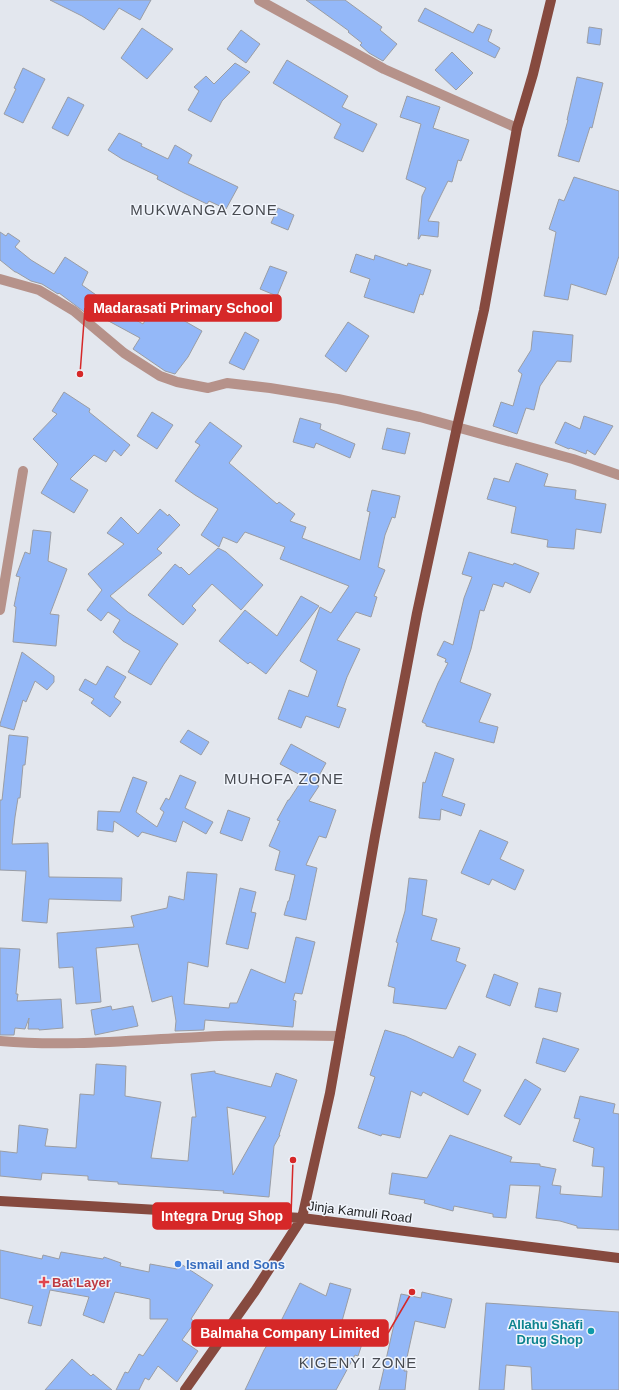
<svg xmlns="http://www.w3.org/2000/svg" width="619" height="1390" font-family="Arial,sans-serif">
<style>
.building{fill:#94b8f8;stroke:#9a9da4;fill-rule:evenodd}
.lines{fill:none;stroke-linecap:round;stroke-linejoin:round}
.minor{stroke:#b6928a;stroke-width:10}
.major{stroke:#864a3f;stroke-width:10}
.shop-dot{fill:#3f7fe0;stroke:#f1f5fc;stroke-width:1.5}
.health-dot{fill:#e0444e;stroke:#f1f5fc;stroke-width:1.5}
.culture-dot{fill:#0f9aa8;stroke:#f1f5fc;stroke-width:1.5}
.labels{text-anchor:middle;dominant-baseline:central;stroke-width:3;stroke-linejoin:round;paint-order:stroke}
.street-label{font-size:13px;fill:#202224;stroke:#f1f5fc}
.shop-label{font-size:13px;font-weight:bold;fill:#366cbe;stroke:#f1f5fc;text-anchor:start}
.health-label{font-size:13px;font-weight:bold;fill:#be3a42;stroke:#f1f5fc;text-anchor:start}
.culture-label{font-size:13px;font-weight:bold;fill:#0d838f;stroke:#f1f5fc;text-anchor:end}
.quarter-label{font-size:15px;letter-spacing:1px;fill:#484b51;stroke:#f1f5fc}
.leader{fill:none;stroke:#d62828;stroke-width:1.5}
.callout-dot{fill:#d62828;stroke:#f1f5fc;stroke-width:1.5}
.callout{fill:#d62828;stroke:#d62828;stroke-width:1.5}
.callout-label{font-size:14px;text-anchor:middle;font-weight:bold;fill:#fff}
</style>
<rect width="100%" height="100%" fill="#e3e7ee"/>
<path class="building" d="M50 0H151L140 20 119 8 104 30 82 16Z
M306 0H345L382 27 380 30 397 44 383 61 369 53 360 45 362 43 348 32 349 31Z
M425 8 473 33 478 24 492 30 488 41 500 48 495 58 418 21Z
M589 27 602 29 600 45 587 43Z
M142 28 173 49 147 79 121 58Z
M241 30 260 44 246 63 227 49Z
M452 52 473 73 456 90 435 70Z
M287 60 348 96 342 107 377 124 363 152 334 138 341 124 273 83Z
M235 63 250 72 222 101 211 122 188 110 199 91 194 87 206 76 214 84Z
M23 68 45 79 23 123 4 114 16 89 14 88Z
M577 77 603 83 592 128 590 127 579 162 558 156 568 120H567Z
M407 96 440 107 433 128 469 140 461 161 458 160 452 182 448 181 428 221 439 222 438 237 421 235 419 239H418L422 196 426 188 406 179 421 124 400 117Z
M68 97 84 105 68 136 52 128Z
M119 133 142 144 141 146 168 159 175 145 192 155 188 163 238 187 226 209 209 201 207 204 184 193 157 179 158 176 122 159 108 150Z
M574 177 619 191V256L606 295 571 284 568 300 544 296 556 232 549 229 559 199 564 201Z
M278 208 294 215 288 230 271 223Z
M0 232 6 236 8 233 20 241 15 247 31 260 54 274 65 257 88 272 82 285 116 309 143 324 155 304 202 331 188 357 175 374 165 371 133 349 140 338 103 318 91 309 87 314 59 293 58 294 42 284 31 281 16 272H15L0 260Z
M356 254 374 260 375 255 407 266 408 263 431 270 423 295 420 294 414 313 364 297 370 279 350 272Z
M270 266 287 272 277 296 260 289Z
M348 322 369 336 346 372 325 356Z
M533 331 573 335 571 362 557 361 540 386 534 410 526 408 517 434 493 426 501 402 513 406 522 374 518 371 531 350Z
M245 332 259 340 244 370 229 363Z
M64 392 90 409 89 412 130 445 121 456 114 450 106 462 94 455 70 479 88 490 74 513 41 493 58 464 33 439 57 414 52 411Z
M152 412 173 425 157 449 137 436Z
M584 416 613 426 595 455 587 450 586 454 570 448 569 449 555 443 565 422 580 429Z
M300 418 321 424 320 429 355 444 350 458 316 443 314 448 293 442Z
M210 422 242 446 229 463 277 504 279 502 295 514 290 521 306 527 302 538 360 560 370 512 367 511 372 490 400 496 395 518 392 517 385 535 378 567 385 570 374 596 377 597 371 617 356 612 337 640 360 649 347 677 337 706 346 709 339 728 306 716 301 728 278 719 289 690 308 697 317 671 300 661 320 607 331 613 349 586 280 559 285 547 245 532 237 543 223 537 219 547 201 535 218 509 195 495 175 481 200 445 195 442Z
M387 428 410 433 405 454 382 449Z
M516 463 548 474 544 486 576 490 575 499 606 504 601 533 576 529 574 549 547 547 548 540 511 533 516 507 487 499 494 478 509 482Z
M160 509 168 516 169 514 180 525 157 549 162 553 110 596 128 612 178 644 164 664 151 685 128 672 140 651 123 641 113 632 120 620 108 612 101 621 87 610 102 590 88 574 124 544 107 533 121 517 138 534Z
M33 530 51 532 48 561 67 569 50 614 59 615 56 646 13 642 16 607 14 606 20 577 16 576 25 552 30 554Z
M218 548 226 552 263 585 241 610 212 584 192 606 196 610 183 625 148 595 175 564 180 568 181 567 189 575Z
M469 552 513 565 514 563 539 573 530 593 505 582 503 587 493 584 484 611 480 610 471 649 460 682 491 694 479 722 498 727 494 743 426 726V724L422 722 438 683 448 663 445 662 446 659 437 655 444 641 453 645 464 598 472 577 462 574Z
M301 596 319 606 266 674 250 662 248 664 219 641 245 610 277 636Z
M22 652 54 676V682L47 690 35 681 26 702 23 700 14 730 0 726V724Z
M107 666 126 677 114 697 121 702 110 717 91 703 94 699 79 690 85 679 96 685Z
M188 730 209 742 201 755 180 742Z
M9 735 28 737 25 765H23L20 798H18L15 817 12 844 48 843 49 877 122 878 121 901 49 899 47 923 22 921 26 871 0 870V800H2Z
M291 744 326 763 315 783H314L319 786 309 801 336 810 326 838 319 836 306 865 317 868 306 920 284 915 288 901H289L295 875 275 870 280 851 269 846 280 821 277 820 288 800H289L304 777 280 764Z
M435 752 454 759 442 796 465 804 461 816 441 809 440 820 419 818 423 782 425 783Z
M180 775 196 782 185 808 213 822 206 834 183 821 176 842 142 832 138 837 114 821 113 832 97 830 98 811 120 812 133 777 147 782 136 812 157 827 164 812 160 809 166 798 169 800Z
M228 810 250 818 242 841 220 833Z
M480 830 508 842 500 859 524 870 515 890 492 879 489 885 461 873Z
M187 872 217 874 208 967 188 962 184 1004 229 1008 230 1003H237L251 969 285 983 296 937 315 942 302 994 295 993 293 1000 296 1001 293 1027 205 1020 204 1030 175 1031 176 1021 172 996 152 1002 138 944 96 948 101 1002 76 1004 73 967 59 968 57 933 134 927 131 916 167 908 169 896 184 900Z
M409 878 427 880 422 915 437 919 431 940 460 948 456 961 466 965 446 1009 393 1003 395 988 388 986 398 943 396 942 405 911Z
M240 888 256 892 251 912 256 913 248 949 226 944Z
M0 948 20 949 16 994H18L17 1001 61 999 63 1028 39 1030V1029H28L29 1018 25 1029 15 1028 14 1035H0Z
M494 974 518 983 510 1006 486 997Z
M539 988 561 993 557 1012 535 1007Z
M111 1006 112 1010 133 1006 138 1026 95 1035 91 1010Z
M385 1030 405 1036 453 1058 459 1046 476 1054 463 1081 481 1090 468 1115 423 1092 421 1096 411 1091 400 1138 382 1134 381 1136 358 1128 375 1077 370 1075Z
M543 1038 579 1049 565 1072 536 1063Z
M96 1064 126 1066 125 1096 161 1102 151 1158 188 1161 192 1117H196L191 1074 215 1071V1073L271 1087 276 1073 297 1080 279 1135H280L274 1146 269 1197 223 1193 224 1191 118 1184V1182L88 1180V1176L42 1173 41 1180 0 1176V1151L17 1153 19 1125 48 1129 45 1146 76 1148 80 1094 94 1095ZM227 1107 266 1117 233 1175Z
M525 1079 541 1089 520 1125 504 1116Z
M580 1096 615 1104 613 1113 619 1114V1230L577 1228V1226L560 1221 536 1218 540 1186 510 1185 506 1218 493 1217V1214L454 1206 453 1211 424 1203 425 1200 389 1194 392 1173 427 1178 450 1135 512 1157 510 1162 540 1164V1166L556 1169 552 1185 561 1186 560 1194 602 1197 604 1167 592 1166 594 1148 573 1141 580 1119 574 1118Z
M0 1250 42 1259 43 1255 59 1259 61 1252 103 1259 104 1257 121 1263 120 1266 149 1272 150 1264 177 1269 181 1264 213 1285 191 1319 195 1322 182 1340 198 1351 177 1382 158 1366 149 1380 145 1378 139 1390H116L125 1372 128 1373 139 1354 143 1356 168 1319H150V1299L115 1292 104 1323 83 1315 89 1297 50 1290 41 1326 28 1323 33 1306 0 1298Z
M300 1283 326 1296 330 1283 351 1289 342 1321 367 1329 358 1356 355 1355 336 1390H245L264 1350 271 1339H272Z
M422 1292 452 1299 445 1328 415 1321 404 1371H407L405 1390H379L401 1294 421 1298Z
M486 1303 619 1312V1390H532L531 1367 506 1365 504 1390H479Z
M72 1359 91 1376 93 1374 112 1390H45Z"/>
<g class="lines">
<path class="minor" d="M259 0 384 69 517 128
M0 279 39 290 74 311 124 353 160 376 177 382 208 388 227 383 270 388 338 399 420 417 573 459 619 475
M0 610 23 471
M0 1041C67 1047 134 1040 200 1037 247 1034 293 1035 340 1036"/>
<path class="major" d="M0 1201 302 1218 619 1258
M185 1390 255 1291 302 1218 330 1093 375 836 417 613 457 427 484 310 517 128 533 74 551 0"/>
</g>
<circle class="shop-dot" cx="178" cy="1264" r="4"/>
<path class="health-dot" d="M42 1276h4v4h4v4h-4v4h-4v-4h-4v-4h4z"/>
<circle class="culture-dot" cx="591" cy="1331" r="4"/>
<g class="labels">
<g class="street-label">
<text transform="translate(360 1212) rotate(7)">Jinja Kamuli Road</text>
</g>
<g class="shop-label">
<text x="186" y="1264">Ismail and Sons</text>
</g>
<g class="health-label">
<text x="52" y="1282">Bat'Layer</text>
</g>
<g class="culture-label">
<text x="583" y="1324">Allahu Shafi<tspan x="583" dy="15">Drug Shop</tspan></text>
</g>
<g class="quarter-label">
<text x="204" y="209">MUKWANGA ZONE</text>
<text x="284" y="778">MUHOFA ZONE</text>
<text x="358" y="1362">KIGENYI ZONE</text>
</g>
</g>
<path class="leader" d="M80 374L85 308M293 1160L291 1216M412 1292L388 1333"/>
<g class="callout-dot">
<circle cx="80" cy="374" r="4"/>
<circle cx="293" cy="1160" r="4"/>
<circle cx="412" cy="1292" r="4"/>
</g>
<g class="callout">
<rect x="85" y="295" width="196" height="26" rx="4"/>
<rect x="153" y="1203" width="138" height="26" rx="4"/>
<rect x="192" y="1320" width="196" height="26" rx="4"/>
</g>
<g class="callout-label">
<text x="183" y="313">Madarasati Primary School</text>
<text x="222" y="1221">Integra Drug Shop</text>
<text x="290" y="1338">Balmaha Company Limited</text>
</g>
</svg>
